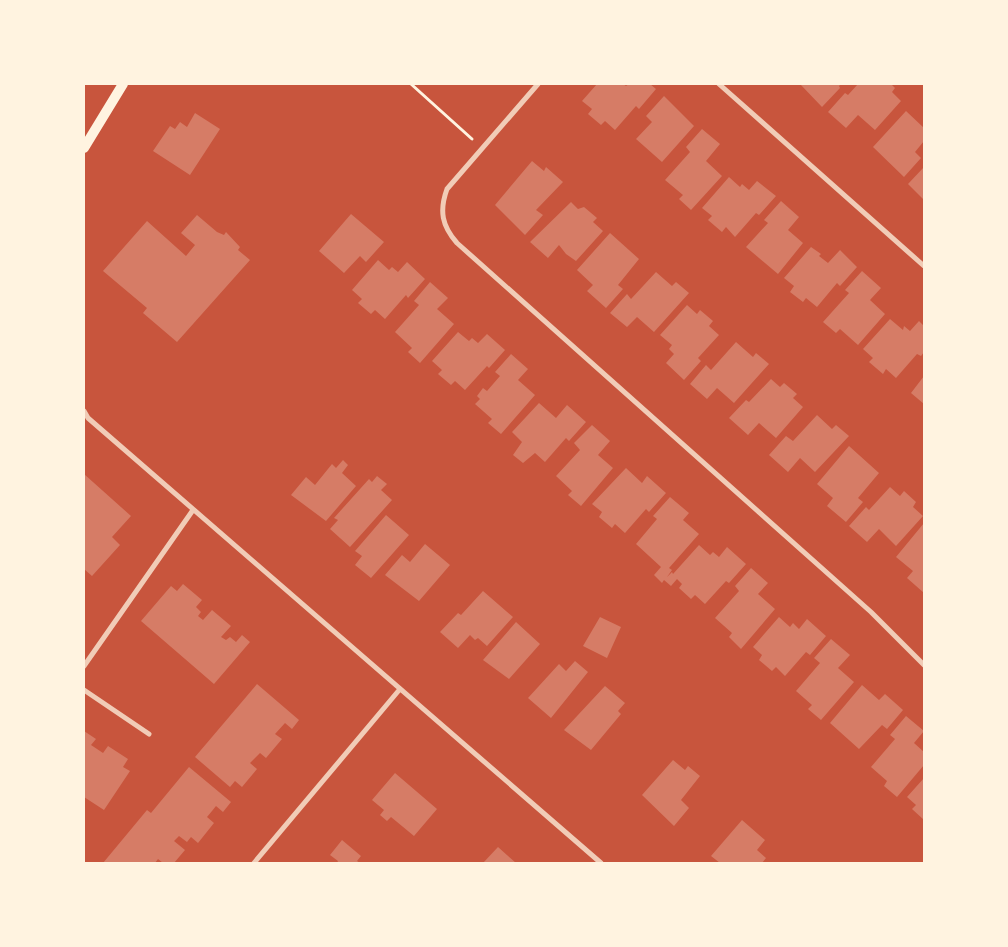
<svg xmlns="http://www.w3.org/2000/svg" width="1008" height="947" font-family="'Titillium Web',sans-serif">
<style>
.building{fill:#d67c66}
.lines{fill:none;stroke-linecap:round;stroke-linejoin:round}
.path{stroke:#fff3e0;stroke-width:3}
.minor{stroke:#f1ccb7;stroke-width:5}
.secondary{stroke:#fff3e0;stroke-width:10}
</style>
<rect width="100%" height="100%" fill="#c8553d"/>
<path class="building" d="M597 84H623L626 86 629 84H650L656 89 639 109 636 106 615 130 605 121 601 125 588 114 592 109 582 101Z
M800 84H841L839 86 840 88 822 107Z
M858 84H891L895 88 892 92 901 101 875 130 858 115 846 128 828 112 845 93 848 95Z
M664 96 694 126 662 162 636 139 652 122 646 116Z
M906 111 924 128V141L915 152 921 158 904 177 873 147Z
M195 113 220 129 190 175 153 151 170 126 175 129 180 122 187 127Z
M702 129 720 144 706 161 722 176 691 210 679 199 683 195 665 180 690 152 686 147Z
M532 161 544 171 546 167 563 182 536 210 543 215 525 235 495 205Z
M924 167V200L908 184Z
M729 177 740 187 742 184 749 190 757 181 776 196 759 215 756 213 735 237 726 227 722 232 708 220 712 216 702 208Z
M781 201 799 217 788 230 803 243 778 274 746 247 768 223 764 220Z
M571 202 578 209 584 207 597 218 593 222 603 231 576 261 566 254 559 245 548 258 530 242Z
M351 214 384 242 366 262 360 256 344 273 319 251Z
M197 215 217 232 224 235 226 232 240 247 238 250 250 260 177 342 143 313 147 308 103 271 147 221 186 256 195 245 181 233Z
M610 233 639 259 618 285 623 289 606 308 587 291 593 285 577 270Z
M811 247 821 254 819 256 828 263 840 250 857 267 840 286 837 283 817 307 806 298 803 302 790 292 794 286 784 278Z
M378 260 389 270 392 267 398 272 407 262 425 279 408 298 406 295 385 319 375 310 371 314 358 303 362 299 352 290Z
M862 271 881 288 870 300 885 314 858 345 840 329 836 333 823 322 849 293 845 290Z
M656 272 672 286 676 282 689 293 654 332 637 317 627 327 610 313 627 294 631 299Z
M430 282 448 298 437 309 454 324 420 363 408 352 412 348 395 332 419 305 414 301Z
M687 305 697 314 700 310 713 321 709 326 719 335 698 358 701 361 684 380 666 363 674 354 669 349 672 345 660 335Z
M890 319 903 330 904 326 910 331 919 321 924 326V352L921 356 917 354 896 378 886 369 883 374 869 362 873 358 863 349Z
M458 332 469 341 472 338 478 343 487 334 505 350 489 368 487 366 465 390 455 381 451 385 438 374 442 370 432 361Z
M736 342 753 357 756 353 769 364 734 403 717 388 707 399 690 384 706 365 711 370Z
M511 354 528 369 518 380 535 395 501 434 488 423 492 419 475 404 480 399 477 396 483 388 487 391 500 376 495 372Z
M924 376V404L911 393Z
M771 379 780 387 784 383 797 394 793 398 803 407 776 438 759 423 748 435 729 418 746 400 749 402Z
M539 403 556 418 567 405 586 422 569 441 566 438 545 462 535 453 523 463 513 455 522 442 512 432Z
M817 415 832 429 836 425 849 436 815 472 800 458 788 472 769 455 786 436 793 441Z
M592 425 610 441 598 455 613 468 581 506 568 495 572 491 556 476 580 450 574 443Z
M849 446 879 473 858 498 863 502 846 522 827 506 833 498 817 484Z
M343 460 348 465 342 473 356 486 326 521 291 495 306 477 315 485 332 464 336 468Z
M626 468 642 483 647 476 666 493 649 512 646 509 625 533 615 524 612 528 599 517 602 512 592 504Z
M84 474 131 516 112 537 120 545 92 576 84 569Z
M377 476 387 484 381 490 392 500 350 547 330 529 338 520 334 518 369 479 372 482Z
M890 487 900 496 904 491 916 502 913 507 923 516 896 546 879 529 867 542 849 526 866 507 869 510Z
M670 497 689 513 683 520 699 534 669 568 672 570 667 577 672 572 673 574 699 545 710 555 713 552 719 557 727 547 746 564 729 583 726 581 705 604 695 595 691 599 679 588 682 584 677 579 671 586 664 580 662 583 654 575 661 567 636 544 657 519 653 516Z
M386 515 409 535 371 578 355 565 362 556 355 551Z
M924 523V593L907 578 913 571 896 557Z
M425 544 450 565 419 601 385 575 402 555 410 562Z
M751 568 768 583 758 594 775 609 741 649 729 637 732 633 715 618 739 591 735 586Z
M183 584 202 600 196 607 201 612 198 616 203 620 212 610 231 626 221 637 226 640 230 637 236 642 242 635 250 642 214 684 141 621 171 586 177 591Z
M483 591 513 617 487 646 478 638 475 640 470 635 458 648 440 632 458 613 461 615Z
M600 617 621 627 607 658 583 646Z
M779 617 790 627 793 623 799 629 807 619 826 636 810 655 806 652 785 676 776 667 772 671 759 660 762 655 753 647Z
M516 622 540 644 509 679 483 660Z
M831 639 850 655 838 668 854 682 821 720 808 709 812 705 796 691 820 663 814 658Z
M575 661 588 672 551 718 528 698 559 664 566 671Z
M257 684 299 720 292 729 285 723 275 734 282 739 266 758 260 753 250 763 257 769 242 787 235 781 230 787 195 757Z
M862 685 879 700 885 694 903 710 887 729 882 725 859 749 830 723Z
M605 686 625 703 618 711 621 714 591 750 564 730Z
M906 716 924 731 914 743 924 752V765L897 797 884 786 887 781 871 767 895 739 890 735Z
M84 731 96 739 91 745 103 753 108 746 128 759 123 767 130 771 104 810 84 797Z
M673 760 685 770 688 766 700 776 681 800 689 808 674 826 642 795Z
M189 767 231 802 223 812 216 806 212 811 207 817 214 823 198 843 191 837 187 842 179 836 174 841 185 850 174 863H163L158 859 155 863H103L147 810 151 813Z
M395 773 437 809 414 836 391 817 387 821 380 815 384 810 372 800Z
M924 778V820L912 809 916 805 907 797Z
M742 820 765 840 757 850 766 858 762 863H720L711 856Z
M342 840 361 856 357 861 360 863H337L338 861 330 855Z
M498 847 516 863H483Z"/>
<g class="lines">
<path class="path" d="M411 84 472 139"/>
<path class="minor" d="M538 84 447 189C439 211 442 226 457 243L871 612 924 665
M719 84 924 266
M84 411 88 418 601 863
M84 666 193 510
M84 690 149 734
M254 863 400 689"/>
<path class="secondary" d="M84 148 123 84"/>
</g>
<rect width="1008" height="947" fill="none" stroke="#fff3e0" stroke-width="170"/>
</svg>
